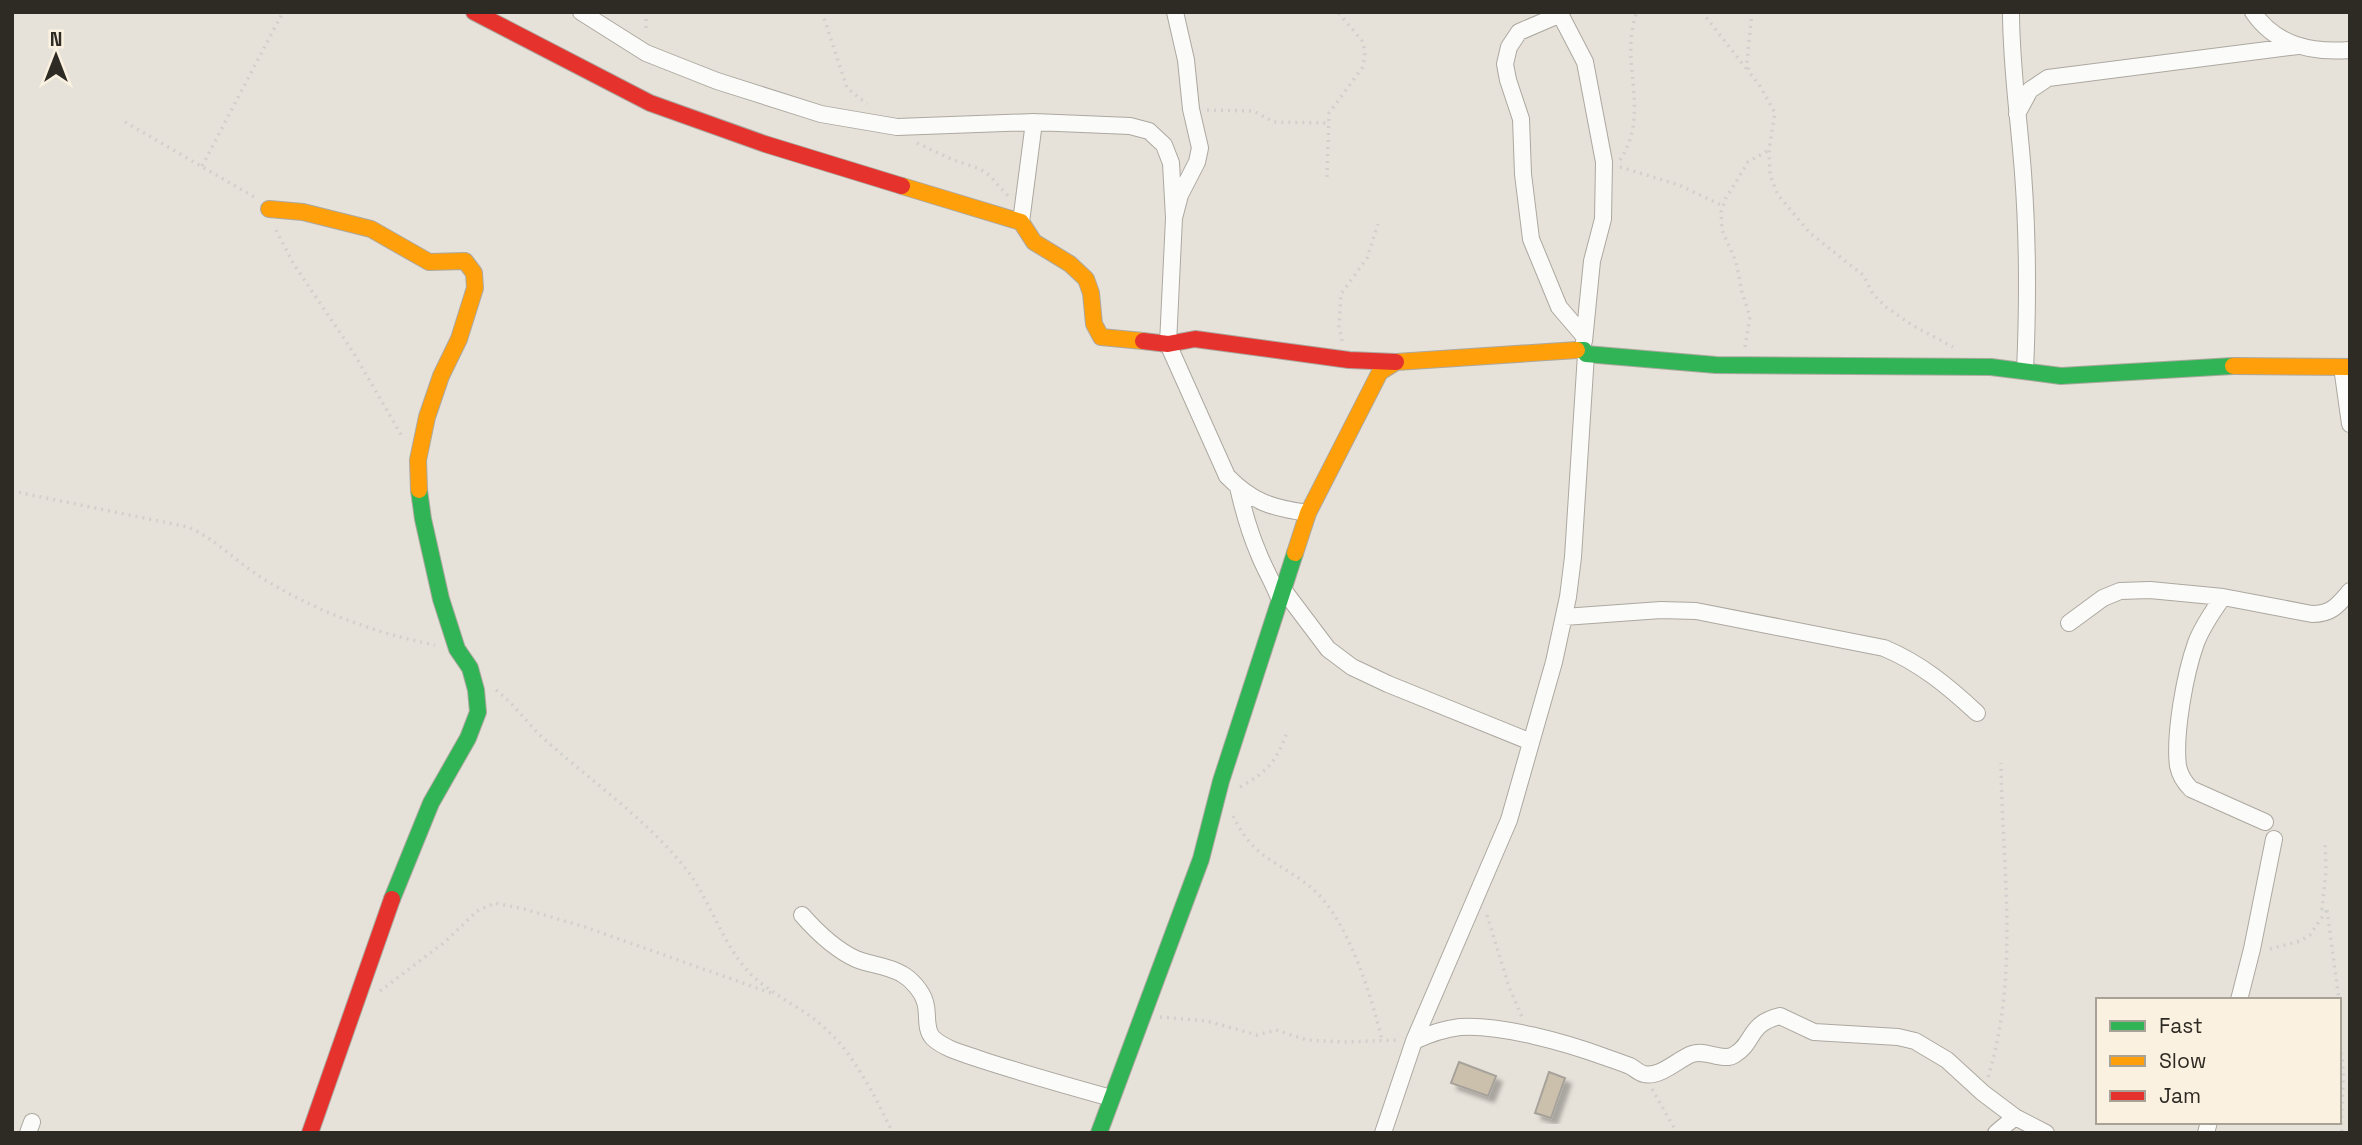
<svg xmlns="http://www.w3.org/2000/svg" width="2362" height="1145" font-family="'Space Grotesk',sans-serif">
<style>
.building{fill:#cbc0ab;stroke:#a6a29b;stroke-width:2;filter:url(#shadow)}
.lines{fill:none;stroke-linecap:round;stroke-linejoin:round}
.street-casing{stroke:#aca8a0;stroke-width:18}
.fast-casing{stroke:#aca8a0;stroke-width:18}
.slow-casing{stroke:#aca8a0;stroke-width:18}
.jam-casing{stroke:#aca8a0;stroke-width:18}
.path{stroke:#d2d0cd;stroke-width:3.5;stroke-dasharray:2 5;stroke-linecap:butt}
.street{stroke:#fbfbf9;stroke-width:16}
.fast{stroke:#30b455;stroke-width:16}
.slow{stroke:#ff9f0a;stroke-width:16}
.jam{stroke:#e5322d;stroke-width:16}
</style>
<defs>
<filter id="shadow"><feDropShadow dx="6" dy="6" stdDeviation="2" flood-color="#0004"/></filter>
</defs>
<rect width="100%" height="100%" fill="#e7e2d9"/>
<path class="building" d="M1459 1062 1496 1076 1488 1096 1451 1083Z
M1549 1072 1565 1078 1551 1118 1535 1113Z"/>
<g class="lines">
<g class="street-casing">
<path id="street" d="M581 12 646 53 717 81 821 114 897 127 1034 122 1130 126 1149 131 1164 145 1171 163 1174 218
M1175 12 1186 60 1191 109 1200 148 1197 162 1180 195 1174 218 1168 344 1227 476C1252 502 1272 508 1308 513
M1559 12 1585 62 1604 162 1603 219 1592 261 1584 341
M2011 12C2011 66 2019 119 2023 173 2028 239 2028 304 2025 371
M2253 12C2276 46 2312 53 2350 50
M1561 14 1519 32 1509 47 1505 64 1508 80 1521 119 1523 174 1531 239 1559 307 1583 335
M2017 114 2030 90 2048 78 2298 46
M1021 222 1034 122
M2342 367 2350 424
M1238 487C1243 509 1249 531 1258 552 1264 568 1273 582 1279 598
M1282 588 1328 649 1352 667 1388 684 1531 742
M2223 597C2213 611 2202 627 2196 643 2185 674 2174 734 2178 766 2180 776 2184 782 2191 789L2265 822
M1564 617 1661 610 1696 611 1884 648C1920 663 1948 686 1977 713
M2069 623 2103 598 2120 591 2150 590 2223 597 2312 614C2332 614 2338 605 2350 591
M802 915C817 932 834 949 856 959 870 965 887 965 902 974 911 979 922 991 925 1002 929 1013 924 1029 933 1038 946 1050 966 1054 982 1060 1025 1074 1068 1086 1111 1098
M2239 1000 2252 949 2274 839
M1414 1041C1429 1034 1443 1029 1460 1027 1500 1024 1567 1043 1605 1057 1614 1060 1622 1063 1630 1066 1634 1068 1639 1073 1644 1074 1660 1078 1678 1059 1692 1054 1706 1049 1722 1062 1734 1055 1755 1043 1747 1024 1780 1016L1814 1032 1898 1037 1915 1041 1947 1060 1983 1093 2015 1117 2046 1133
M28 1133 32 1122
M1383 1133 1414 1041 1509 820 1554 662 1568 597 1573 557 1586 354
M1996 1133 2015 1117
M2206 1133 2209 1122"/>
</g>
<g class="fast-casing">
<path id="fast" d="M1577 350H1584L1586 354 1716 365 1991 367 2061 376 2233 366
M392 899 431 803 468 738 478 712 476 690 470 668 457 649 441 599 423 519 419 490
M1099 1133 1201 859 1221 781 1295 553"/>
</g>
<g class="slow-casing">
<path id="slow" d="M902 186 1021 222 1034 242 1070 264 1086 279 1091 293 1094 324 1101 337 1143 341
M269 209 303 212 371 229 429 262 465 261 474 273 475 288 459 339 441 376 427 417 418 460 419 490
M2233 366 2350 367
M1295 553 1308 513 1380 372 1396 362 1577 350"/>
</g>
<g class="jam-casing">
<path id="jam" d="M474 12 650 103 765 144 902 186
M1143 341 1168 344 1195 339 1349 360 1396 362
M310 1133 392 899"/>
</g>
<path class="path" d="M646 12V33
M822 12 847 88 867 104
M1702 12 1748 71
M1752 12 1747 61 1749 72 1760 86 1775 113 1769 150 1770 175 1778 195 1810 233 1863 275 1873 294 1886 307 1912 325 1953 347
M1207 110 1253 111 1274 122 1328 123
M125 122 256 198
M917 143 951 159 980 169 989 175 1008 196
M1620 160C1652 111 1618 61 1637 12
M202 166 283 12
M1620 167 1679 185 1723 206
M1327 177 1329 113 1362 68 1365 56 1363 42 1338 12
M276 230 293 263 353 352 403 438
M1342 341 1339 326 1341 294 1367 258 1378 224
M1745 347 1750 317 1742 292 1736 262 1722 230 1721 212 1726 198 1748 162 1769 150
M12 491 188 527C215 539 235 560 259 576 312 610 374 633 435 645
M496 690C514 704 527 723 544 739 589 779 644 818 682 864 709 896 719 937 746 969 769 995 802 1006 827 1030 856 1057 875 1097 893 1133
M1240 787C1267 772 1277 761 1287 732
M1233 816C1240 830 1249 844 1262 854 1279 867 1299 876 1315 891 1349 923 1371 995 1382 1040
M2327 910 2339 1000
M1487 915 1509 987 1522 1017
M2270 949 2300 941 2310 935 2327 910 2322 909 2326 871 2325 841
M380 991 446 941 477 911 495 903 524 909 585 927 771 993
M1160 1017 1207 1021 1257 1035 1276 1030 1307 1040 1344 1042 1397 1040
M2339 1046C2348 1074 2339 1103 2342 1133
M1988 1077C2020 973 2002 869 2001 763
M1652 1089 1677 1133"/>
<use href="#street" class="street"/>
<use href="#fast" class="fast"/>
<use href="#slow" class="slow"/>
<use href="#jam" class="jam"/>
</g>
<rect width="2362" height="1145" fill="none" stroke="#2e2a24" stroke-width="28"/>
<rect x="2096" y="998" width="245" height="126" fill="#faf1e0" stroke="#a8a195" stroke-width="2"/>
<rect x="2110" y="1021" width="35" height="10" fill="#30b455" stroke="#a8a195" stroke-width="2"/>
<text x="2159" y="1033" font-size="21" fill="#2e2a24">Fast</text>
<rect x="2110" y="1056" width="35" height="10" fill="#ff9f0a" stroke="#a8a195" stroke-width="2"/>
<text x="2159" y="1068" font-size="21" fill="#2e2a24">Slow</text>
<rect x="2110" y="1091" width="35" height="10" fill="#e5322d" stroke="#a8a195" stroke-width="2"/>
<text x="2159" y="1103" font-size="21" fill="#2e2a24">Jam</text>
<g transform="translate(56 56)" stroke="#faf1e0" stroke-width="5" paint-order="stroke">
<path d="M0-5L12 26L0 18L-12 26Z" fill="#2e2a24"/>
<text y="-10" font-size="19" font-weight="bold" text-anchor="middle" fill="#2e2a24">N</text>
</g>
</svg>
